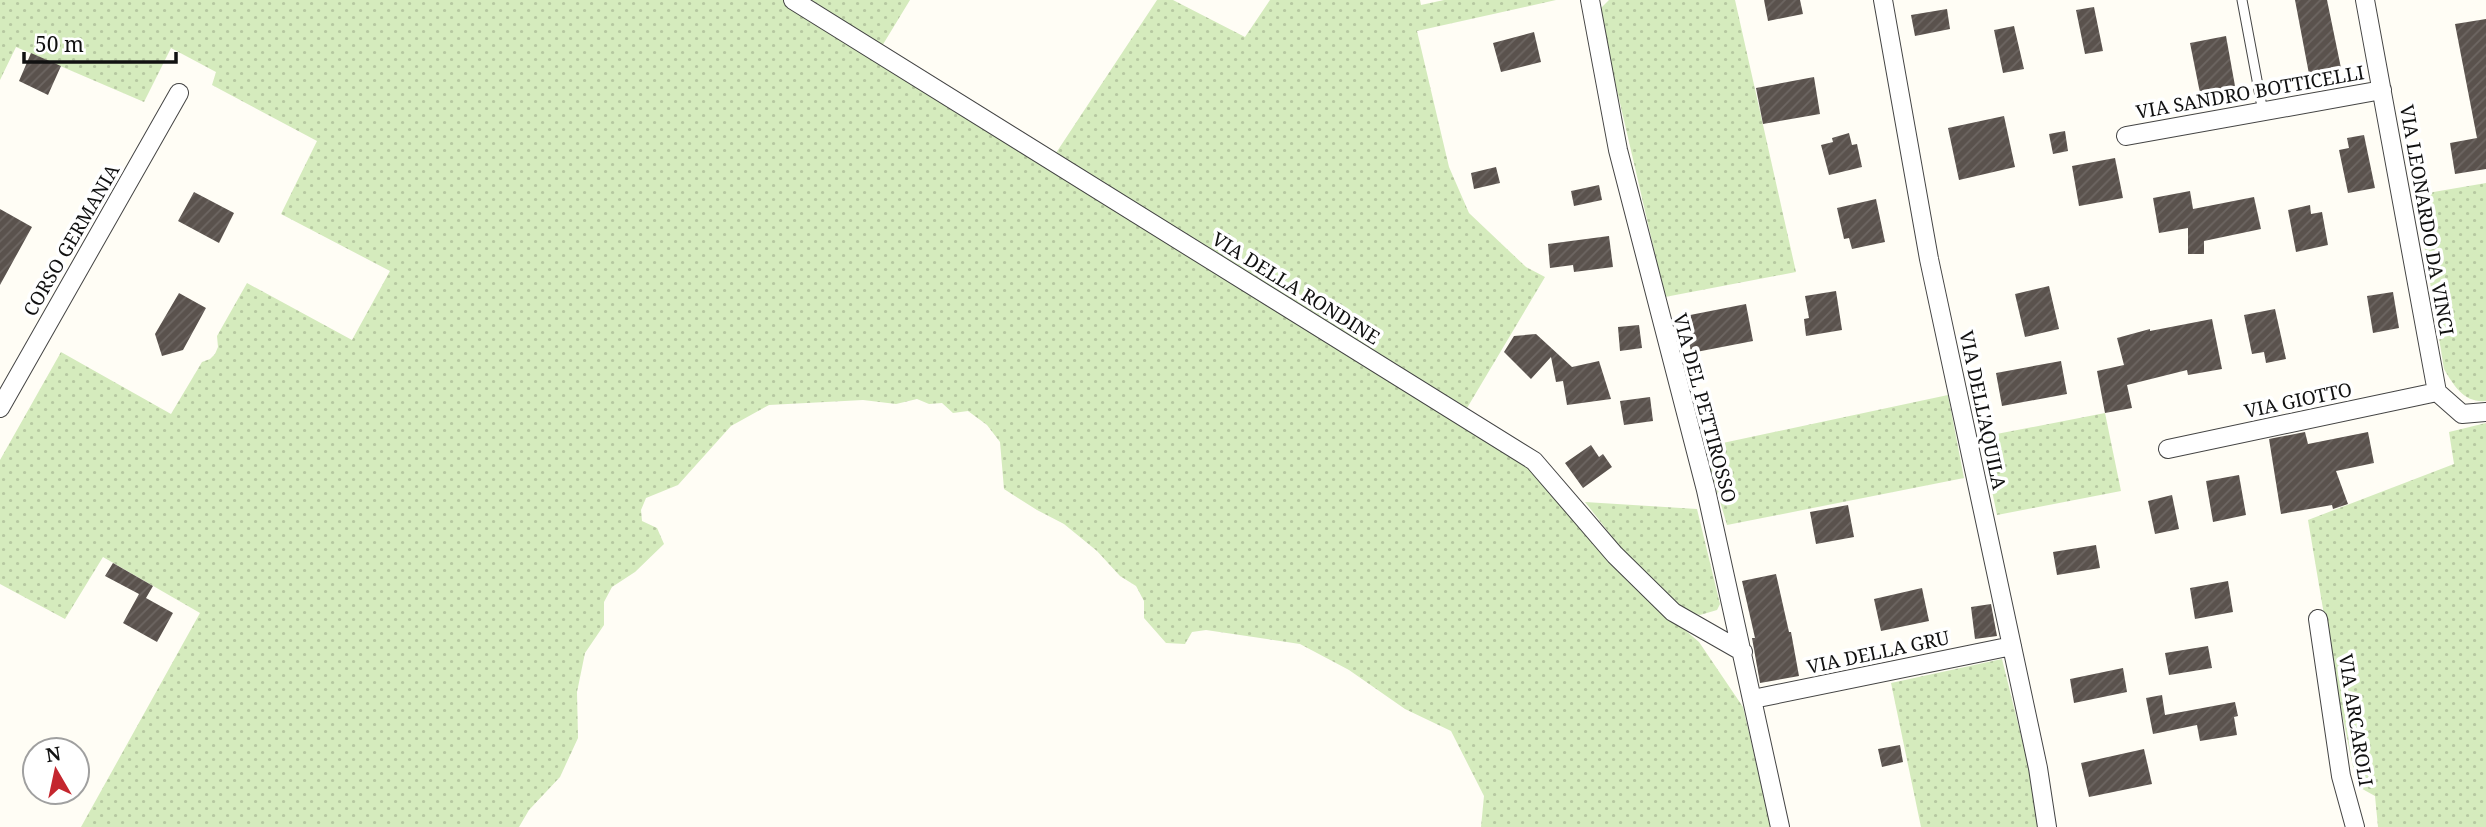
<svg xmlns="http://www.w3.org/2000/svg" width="2486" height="827" font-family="'Noto Serif',serif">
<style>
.grass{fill:url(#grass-dots)}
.building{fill:url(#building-hatch)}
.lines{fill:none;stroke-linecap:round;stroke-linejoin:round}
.service-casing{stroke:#444;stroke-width:11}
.minor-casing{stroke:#444;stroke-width:20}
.service{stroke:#fff;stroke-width:9}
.minor{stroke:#fff;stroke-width:18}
.labels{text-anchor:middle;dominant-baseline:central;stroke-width:7;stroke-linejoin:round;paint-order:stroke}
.street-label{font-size:19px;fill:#111;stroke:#fff}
</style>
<defs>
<pattern id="grass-dots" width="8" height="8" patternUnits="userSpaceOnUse" patternTransform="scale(1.75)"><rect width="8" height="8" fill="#d5ebbd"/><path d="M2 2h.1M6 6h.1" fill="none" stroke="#b6c8a1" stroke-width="1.8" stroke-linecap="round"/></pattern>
<pattern id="building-hatch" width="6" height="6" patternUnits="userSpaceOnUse" patternTransform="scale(1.75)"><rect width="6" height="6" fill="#5a524d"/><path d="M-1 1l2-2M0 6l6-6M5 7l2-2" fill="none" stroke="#6d6662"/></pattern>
</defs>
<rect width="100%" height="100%" fill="#fffdf5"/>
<path class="grass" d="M0 0H783L1457 420 1527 466 1672 619 1699 642 1743 707 1771 827H1481L1484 796 1451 731 1405 709 1349 670 1300 644 1206 630 1192 632 1185 644 1166 643 1144 618V601L1136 586 1120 576 1097 551 1064 524 1037 510 1004 489 1000 442 987 425 968 411 953 413 942 403 929 404 917 399 896 404 863 400 769 405 731 426 678 485 646 498 641 510 642 521 657 528 664 544 635 572 612 587 604 602V625L585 653 577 692 578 738 560 777 529 810 519 827H81L200 613 103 557 65 619 0 584V460L61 352 171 414 202 362 210 359 215 354 218 347 217 336 247 283 352 340 390 271 281 214 317 141 212 85 216 72 171 48 144 102 16 47 0 80Z
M811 0H910L882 46Z
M1157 0H1173L1245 37 1270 0H1420L1421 5 1444 0H1556L1417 31 1449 167 1469 213 1526 267 1545 277 1467 408 1056 153Z
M1609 0H1735L1796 272 1665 297 1610 60 1601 8Z
M2486 183V401C2464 403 2454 386 2444 369L2416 195Z
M1948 395 1964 478 1727 525 1704 447Z
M2105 413 2121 491 1997 515 1981 437Z
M2486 423V827H2378L2375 796 2357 786 2335 680 2308 520 2454 464 2449 432Z
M1585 502 1697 509 1720 604 1717 610 1700 615 1685 612 1651 582 1621 548Z
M2002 659 2030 772 2039 827H1921L1891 683Z"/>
<path class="building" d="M1764 0H1800L1803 14 1768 21Z
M2295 0H2327L2341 68 2309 74Z
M2094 7 2103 51 2085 54 2076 10Z
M1947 9 1950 29 1915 36 1911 15Z
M2486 19V169L2455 174 2450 143 2477 138 2455 24Z
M2014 26 2024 69 2003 73 1994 30Z
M1534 32 1541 62 1501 72 1493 43Z
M2226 36 2235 86 2200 93 2190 43Z
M31 53 61 66 48 95 19 81Z
M1814 77 1820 114 1763 124 1756 88Z
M2004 116 2015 167 1959 180 1948 128Z
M2065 131 2068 151 2053 154 2049 134Z
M1849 133 1852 145 1857 144 1862 167 1829 175 1821 145 1833 142 1832 138Z
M2364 135 2375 188 2348 193 2339 150 2349 148 2347 138Z
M2115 158 2123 198 2079 206 2072 166Z
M1496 167 1500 183 1474 189 1471 173Z
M1599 185 1602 200 1574 206 1571 191Z
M2190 191 2193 209 2254 197 2261 229 2204 241V254H2188V228L2159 233 2153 198Z
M194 192 234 213 219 243 178 221Z
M1876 199 1885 242 1852 249 1849 238 1844 239 1837 208Z
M2310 205 2311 214 2322 212 2328 245 2296 252 2288 210Z
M0 209 32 227 0 285Z
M1609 236 1613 267 1574 272 1573 265 1550 268 1548 244Z
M2049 286 2059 329 2025 337 2015 294Z
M1836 291 1842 330 1806 336 1804 319 1809 318 1805 296Z
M2393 292 2399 328 2373 333 2367 296Z
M179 293 206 308 183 350 162 356 155 334Z
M1746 304 1753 341 1691 353 1685 316Z
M2275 309 2286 359 2266 363 2264 352 2252 354 2244 315Z
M2212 319 2222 369 2188 375 2187 370 2127 385 2132 408 2105 413 2097 371 2124 365 2117 338 2150 329V331Z
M1639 325 1642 348 1620 351 1618 327Z
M1536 334 1572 367 1599 361 1611 399 1567 405 1563 381 1556 382 1551 357 1531 379 1504 352 1514 336Z
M2061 361 2067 394 2002 406 1996 373Z
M1650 397 1653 421 1624 425 1620 401Z
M2305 432 2308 444 2368 432 2374 463 2336 471 2348 504 2333 509 2332 505 2281 514 2269 439Z
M1591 445 1599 457 1603 454 1612 467 1583 488 1565 463Z
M2239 475 2246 515 2213 522 2206 481Z
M2172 495 2179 529 2155 534 2148 501Z
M1848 505 1854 537 1816 544 1810 512Z
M2096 545 2100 568 2057 575 2053 552Z
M113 563 153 586 146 598 173 613 157 642 123 623 139 594 105 576Z
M1776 574 1789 632H1791L1799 676 1760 683 1752 638H1755L1742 581Z
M2228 581 2233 612 2195 619 2190 588Z
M1922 588 1929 621 1881 631 1874 599Z
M1991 604 1997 636 1975 639 1971 607Z
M2208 646 2212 668 2169 675 2165 653Z
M2123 668 2127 692 2074 703 2070 679Z
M2162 695 2165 715 2235 702 2238 716 2234 717 2237 735 2200 741 2197 725 2153 734 2146 698Z
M1900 745 1903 762 1882 767 1878 749Z
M2144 749 2152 784 2089 797 2081 763Z"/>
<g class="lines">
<g class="service-casing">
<path id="service" d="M2242 0 2263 112"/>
</g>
<g class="minor-casing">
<path id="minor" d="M793 0 1534 461 1615 555 1673 612 1743 652
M1590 0 1618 150 1706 490 1780 827
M1883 0 1929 259 2038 768 2047 827
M2365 0 2437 392 2462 414 2486 412
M2126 136 2382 90
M0 408 179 93
M2168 449 2437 392
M2318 619 2341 776 2355 827
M1753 699 2012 646"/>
</g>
<use href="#service" class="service"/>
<use href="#minor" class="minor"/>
</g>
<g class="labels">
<g class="street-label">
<text transform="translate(2250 92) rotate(-10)">VIA SANDRO BOTTICELLI</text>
<text transform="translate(2427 220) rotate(80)">VIA LEONARDO DA VINCI</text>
<text transform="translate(71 240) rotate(-60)">CORSO GERMANIA</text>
<text transform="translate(1296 288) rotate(32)">VIA DELLA RONDINE</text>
<text transform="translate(2298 400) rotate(-12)">VIA GIOTTO</text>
<text transform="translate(1705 408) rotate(75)">VIA DEL PETTIROSSO</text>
<text transform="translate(1983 410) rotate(78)">VIA DELL'AQUILA</text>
<text transform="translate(1878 652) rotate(-12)">VIA DELLA GRU</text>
<text transform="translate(2356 720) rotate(81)">VIA ARCAROLI</text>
</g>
</g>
<g transform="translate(56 771) rotate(351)"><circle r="33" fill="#ffffff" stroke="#a0a0a0" stroke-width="2"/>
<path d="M0-5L12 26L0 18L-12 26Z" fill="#c4262e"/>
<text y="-10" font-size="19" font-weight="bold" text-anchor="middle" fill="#111111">N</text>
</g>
<path d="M24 52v10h152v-10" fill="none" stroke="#111111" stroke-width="3.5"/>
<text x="35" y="52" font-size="21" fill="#111111" stroke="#ffffff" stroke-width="5" paint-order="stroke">50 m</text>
</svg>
